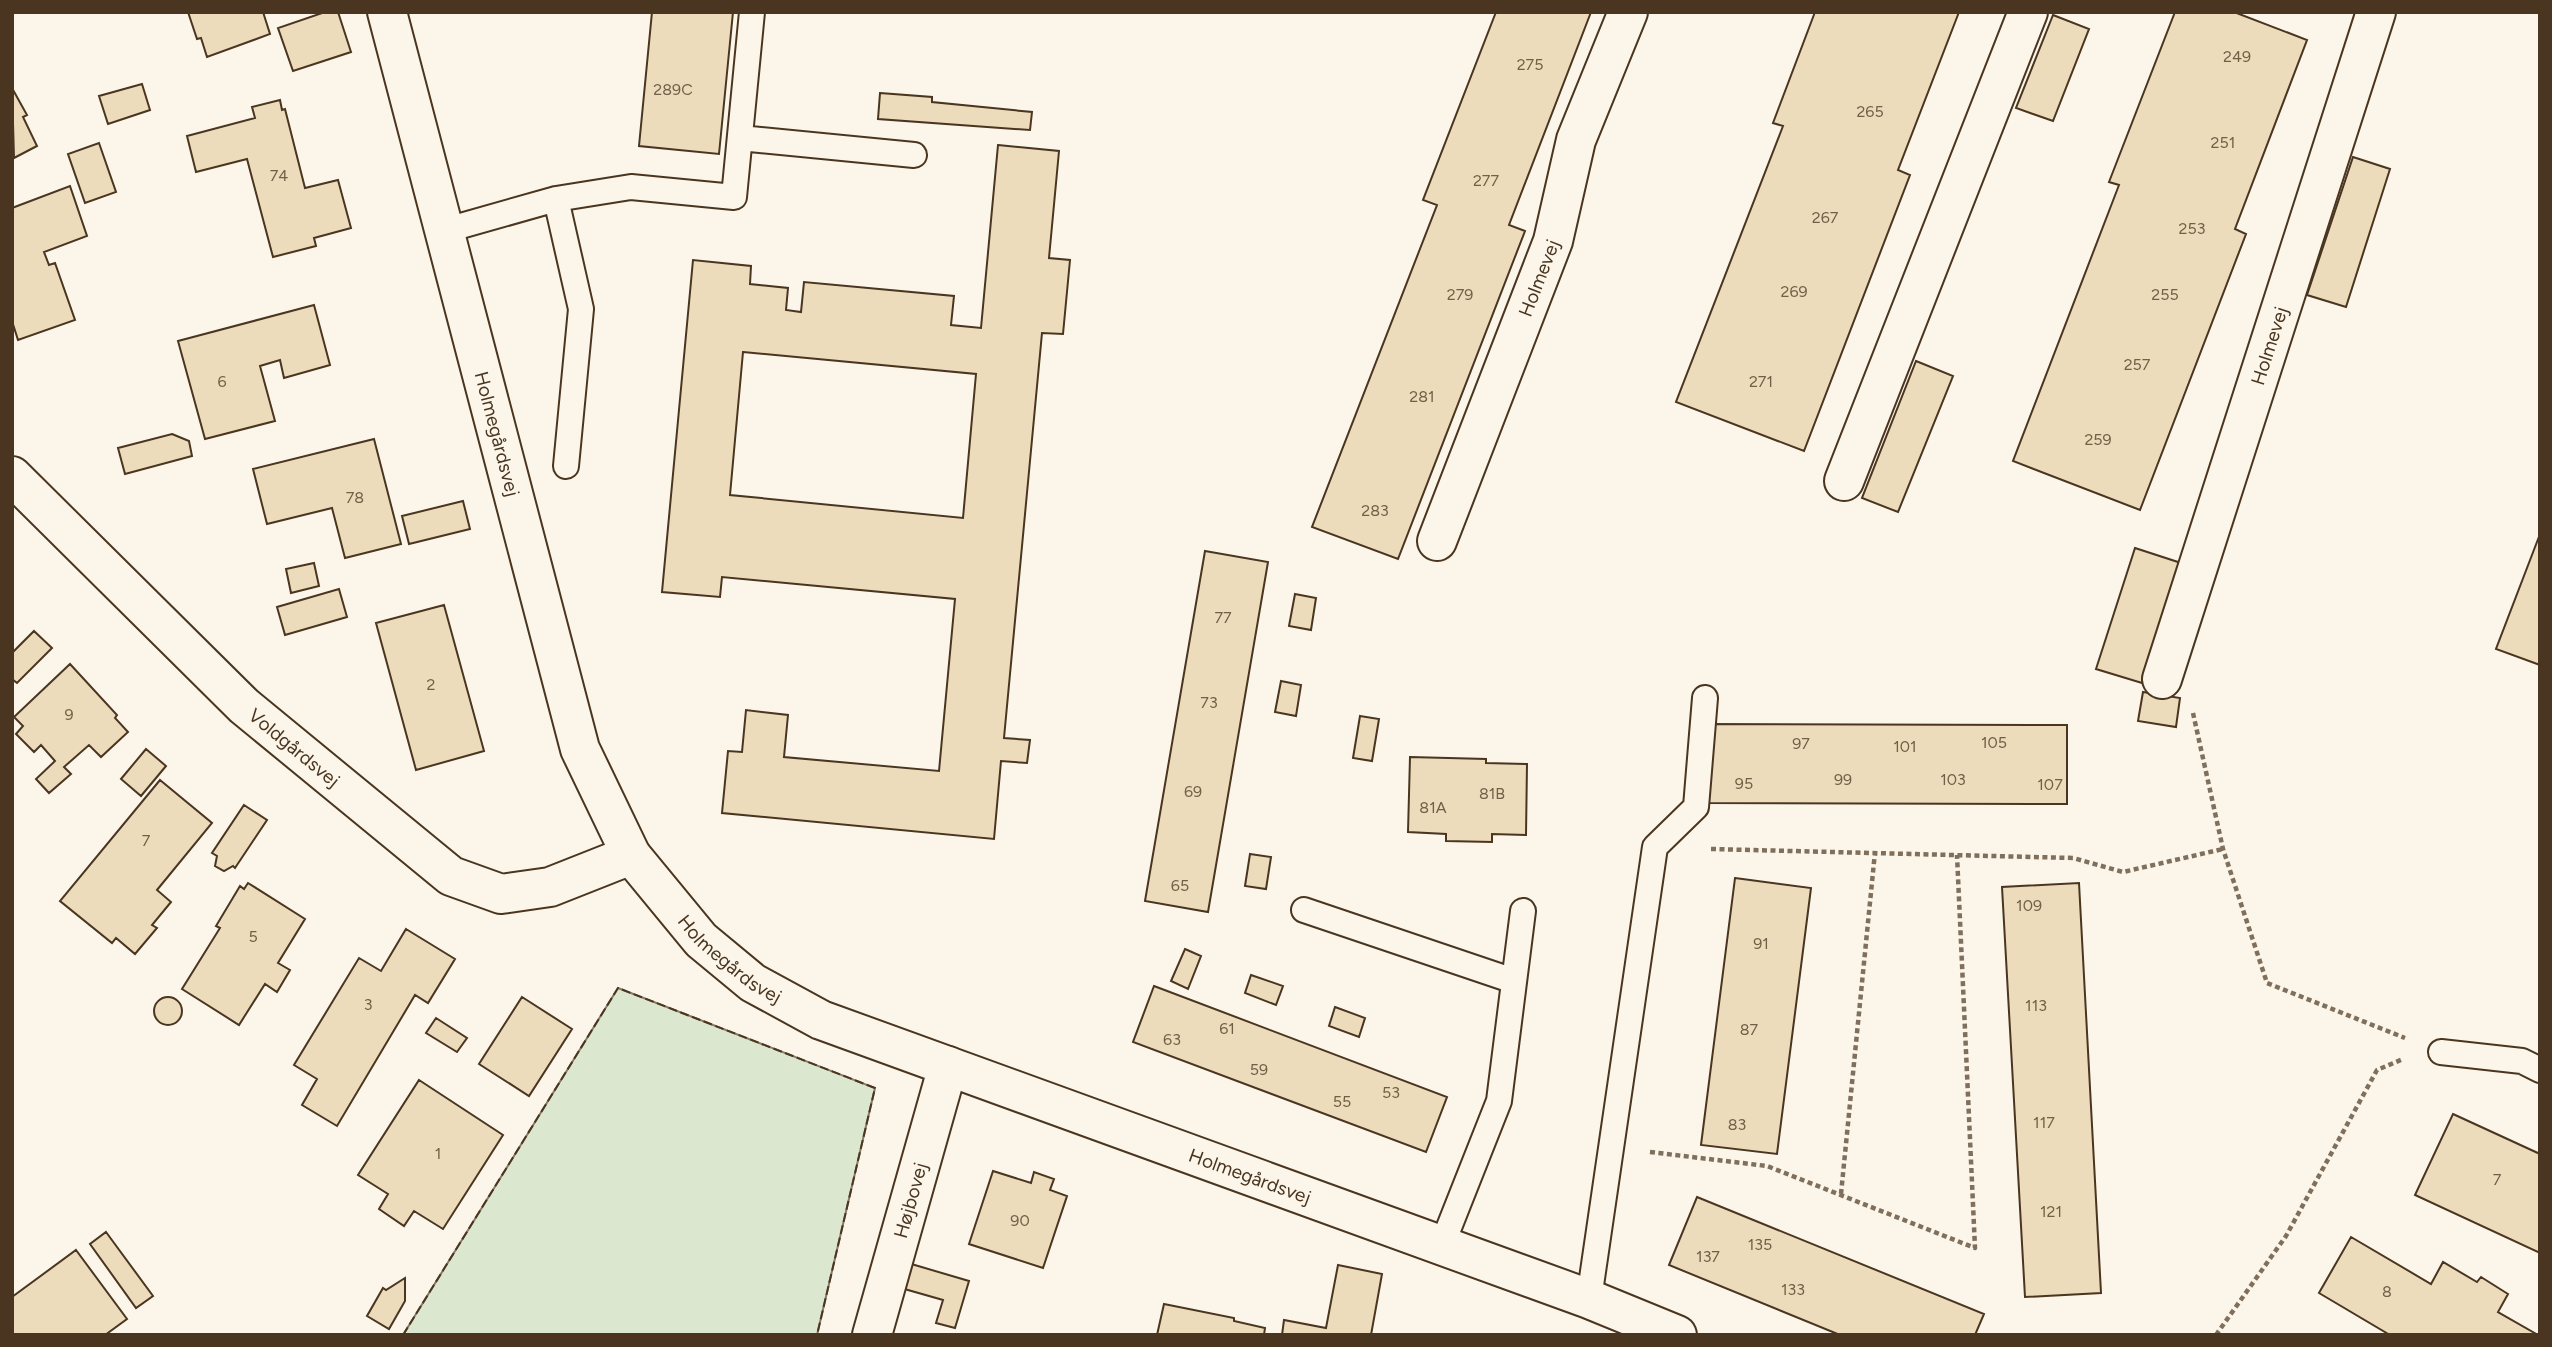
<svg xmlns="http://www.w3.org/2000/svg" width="2552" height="1347" font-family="Figtree,sans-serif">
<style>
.green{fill:#dce7d0;stroke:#887966;stroke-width:2}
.building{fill:#ecdcbc;stroke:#4a3520;stroke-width:2;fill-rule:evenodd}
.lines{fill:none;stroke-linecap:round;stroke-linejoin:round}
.service-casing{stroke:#4a3520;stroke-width:28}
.minor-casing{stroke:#4a3520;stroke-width:42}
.path{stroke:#7f6f5c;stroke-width:4.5;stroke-dasharray:5 3.5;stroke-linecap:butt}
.service{stroke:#fbf6e9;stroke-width:24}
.minor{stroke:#fbf6e9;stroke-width:38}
.fence{stroke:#4a3520;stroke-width:2;stroke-dasharray:9 3.5;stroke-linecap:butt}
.labels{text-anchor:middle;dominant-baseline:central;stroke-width:5;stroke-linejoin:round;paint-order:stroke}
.number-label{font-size:16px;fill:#725f47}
.street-label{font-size:19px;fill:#4a3520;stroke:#fbf6e9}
</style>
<rect width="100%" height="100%" fill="#fbf6e9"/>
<path class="green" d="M618 988 875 1088 817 1335H403Z"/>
<path class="building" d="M188 12H263L270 34 207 57 201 38 197 39Z
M325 12H338L351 52 293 71 278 28Z
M652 12H733L719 154 639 146Z
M1496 12H1591L1509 225 1525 231 1398 559 1312 527 1437 205 1423 200Z
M1815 12H1959L1898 170 1910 175 1804 451 1676 402 1783 126 1773 123Z
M2175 12H2234L2307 40 2235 229 2246 234 2140 510 2013 461 2119 185 2109 182Z
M2053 15 2089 29 2053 121 2016 108Z
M142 84 150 110 108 124 99 96Z
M12 88 27 115 23 117 37 146 14 158Z
M880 93 932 97V102L1032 112 1030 130 878 119Z
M280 100 282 110 285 109 305 188 338 180 351 228 314 238 316 246 273 257 247 159 196 172 187 136 255 118 252 107Z
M99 143 116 192 85 203 68 154Z
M998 145 1059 151 1049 258 1070 260 1063 334 1042 333 1004 738 1030 740 1027 763 1001 761 994 839 722 813 728 751 742 752 746 710 788 715 784 757 939 771 955 599 722 577 720 597 662 592 693 260 751 266 750 284 788 288 786 310 801 312 804 282 954 296 951 325 981 328ZM743 352 976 374 963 518 730 495Z
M2353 157 2390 169 2346 307 2307 295Z
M70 186 87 236 44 252 49 265 55 263 75 320 18 340 12 321V208Z
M314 305 330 365 284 378 280 360 260 366 275 421 205 439 178 341Z
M1916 361 1953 376 1898 512 1862 498Z
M172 434 189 441 192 456 125 474 118 448Z
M374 439 401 544 345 558 332 508 267 524 253 469Z
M463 501 470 529 409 544 402 516Z
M2540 534V665L2496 649Z
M2135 548 2181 563 2142 683 2096 669Z
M1205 551 1268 562 1208 912 1145 901Z
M314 563 319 586 291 593 286 569Z
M339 589 347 617 285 635 277 607Z
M1295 594 1316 598 1311 630 1289 626Z
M444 605 484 751 416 770 376 623Z
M34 631 52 648 17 683 12 679V653Z
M70 664 117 715 115 718 128 732 101 757 89 745 64 767 71 774 49 793 36 779 55 761 41 745 34 752 16 734 23 726 14 717Z
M1281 681 1301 685 1296 716 1275 712Z
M2143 692 2180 698 2176 727 2138 721Z
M1360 716 1379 719 1372 761 1353 758Z
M1704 724 2067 725V804L1704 803Z
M146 749 166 766 141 796 121 779Z
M1410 757 1486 759V763L1527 764 1526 835 1492 834V842L1446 841V834L1408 832Z
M160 780 212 823 157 890 171 902 152 925 157 928 135 954 116 938 112 943 60 901Z
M244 805 267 820 235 868 233 866 224 871 215 866 217 856 212 853Z
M1250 854 1271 857 1266 889 1245 886Z
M1735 878 1811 888 1777 1154 1701 1145Z
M248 883 305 919 278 963 290 970 277 992 265 984 239 1025 182 989 220 928 216 926 240 886 244 889Z
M2079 883 2101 1293 2025 1297 2002 887Z
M406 929 455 959 428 1003 415 995 337 1126 302 1105 317 1079 294 1065 359 958 381 971Z
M1185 949 1201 956 1188 989 1171 981Z
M1251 975 1283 986 1276 1005 1245 993Z
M1154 986 1447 1097 1426 1152 1133 1042Z
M154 1011a14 14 0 1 1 28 0a14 14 0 1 1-28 0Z
M522 997 572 1029 529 1096 479 1064Z
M1335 1007 1365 1018 1359 1037 1329 1026Z
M436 1018 467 1038 457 1052 426 1033Z
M419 1080 503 1135 443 1229 414 1211 404 1226 379 1209 388 1194 358 1175Z
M2453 1114 2540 1154V1253L2415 1195Z
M993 1171 1031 1183 1034 1172 1054 1179 1050 1190 1067 1196 1043 1268 969 1244Z
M1697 1197 1984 1314 1975 1335H1840L1669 1265Z
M106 1232 153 1296 136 1308 90 1244Z
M2351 1237 2431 1284 2443 1262 2477 1282 2481 1277 2508 1294 2498 1312 2538 1335H2390L2319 1293Z
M76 1250 127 1319 105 1335H12V1297Z
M908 1263 969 1281 955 1328 936 1323 943 1300 901 1288Z
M1338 1265 1382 1274 1371 1335H1282L1284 1320 1326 1328Z
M405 1278V1301L389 1329 367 1316 383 1288 386 1290Z
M1164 1304 1234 1318V1321L1265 1328 1264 1335H1157Z"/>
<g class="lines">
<g class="service-casing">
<path id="service" d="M740 138 914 155
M556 199 581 309 566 466
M443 231 556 199 631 187 734 197 752 12
M1304 910 1514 981
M2441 1052 2522 1061 2540 1070
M1442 1245 1499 1101 1523 911
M1589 1299 1655 847 1696 807 1705 698"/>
</g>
<g class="minor-casing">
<g id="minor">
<path id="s1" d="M387 12 580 749 631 855 701 940 753 983 821 1020 1589 1299 1677 1335"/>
<path id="s2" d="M12 476 244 706 451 876 501 894 550 887 631 855"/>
<path d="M1844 481 2028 12"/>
<path id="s3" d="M1437 541 1553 241 1576 140 1628 12"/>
<path id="s4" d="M2162 679 2376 12"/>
<path id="s5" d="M872 1335 948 1066"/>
</g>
</g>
<path class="path" d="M2193 713 2223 849 2267 983 2405 1038
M1711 849 2073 858 2123 872 2223 849
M1650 1152 1767 1166 1975 1248 1957 855
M1841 1194 1875 852
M2216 1335 2286 1236 2377 1070 2403 1059"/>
<use href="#service" class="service"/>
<use href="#minor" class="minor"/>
<path class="fence" d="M403 1335 618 988 875 1088 817 1335"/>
</g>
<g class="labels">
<g class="number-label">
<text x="2237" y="56">249</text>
<text x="1530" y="64">275</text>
<text x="673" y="89">289C</text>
<text x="1870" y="111">265</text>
<text x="2223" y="142">251</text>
<text x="279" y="175">74</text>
<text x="1486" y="180">277</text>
<text x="1825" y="217">267</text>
<text x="2192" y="228">253</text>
<text x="1794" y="291">269</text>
<text x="1460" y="294">279</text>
<text x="2165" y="294">255</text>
<text x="2137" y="364">257</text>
<text x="222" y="381">6</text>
<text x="1761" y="381">271</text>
<text x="1422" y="396">281</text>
<text x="2098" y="439">259</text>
<text x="355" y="497">78</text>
<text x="1375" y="510">283</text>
<text x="1223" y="617">77</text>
<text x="431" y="684">2</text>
<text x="1209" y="702">73</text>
<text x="69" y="714">9</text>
<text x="1994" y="742">105</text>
<text x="1801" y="743">97</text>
<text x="1905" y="746">101</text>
<text x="1843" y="779">99</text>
<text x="1953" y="779">103</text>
<text x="1744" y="783">95</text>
<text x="2050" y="784">107</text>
<text x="1193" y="791">69</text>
<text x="1492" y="793">81B</text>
<text x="1433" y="807">81A</text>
<text x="146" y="840">7</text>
<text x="1180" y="885">65</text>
<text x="2029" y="905">109</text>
<text x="253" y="936">5</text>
<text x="1761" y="943">91</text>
<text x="368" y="1004">3</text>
<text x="2036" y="1005">113</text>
<text x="1227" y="1028">61</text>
<text x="1749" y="1029">87</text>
<text x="1172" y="1039">63</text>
<text x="1259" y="1069">59</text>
<text x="1391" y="1092">53</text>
<text x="1342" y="1101">55</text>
<text x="2044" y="1122">117</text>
<text x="1737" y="1124">83</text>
<text x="438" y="1153">1</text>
<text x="2497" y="1179">7</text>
<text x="2051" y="1211">121</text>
<text x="1020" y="1220">90</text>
<text x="1760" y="1244">135</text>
<text x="1708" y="1256">137</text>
<text x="1793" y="1289">133</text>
<text x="2387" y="1291">8</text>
</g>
<g class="street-label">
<text stroke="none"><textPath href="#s3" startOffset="282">Holmevej</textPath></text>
<text stroke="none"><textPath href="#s4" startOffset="350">Holmevej</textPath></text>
<text stroke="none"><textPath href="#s1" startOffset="436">Holmegårdsvej</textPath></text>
<text stroke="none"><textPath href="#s2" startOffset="392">Voldgårdsvej</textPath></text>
<text stroke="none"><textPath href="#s1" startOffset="1024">Holmegårdsvej</textPath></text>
<text stroke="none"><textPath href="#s1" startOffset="1591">Holmegårdsvej</textPath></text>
<text stroke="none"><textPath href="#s5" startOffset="140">Højbovej</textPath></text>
</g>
</g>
<rect width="2552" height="1347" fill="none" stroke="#4a3520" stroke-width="28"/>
</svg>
